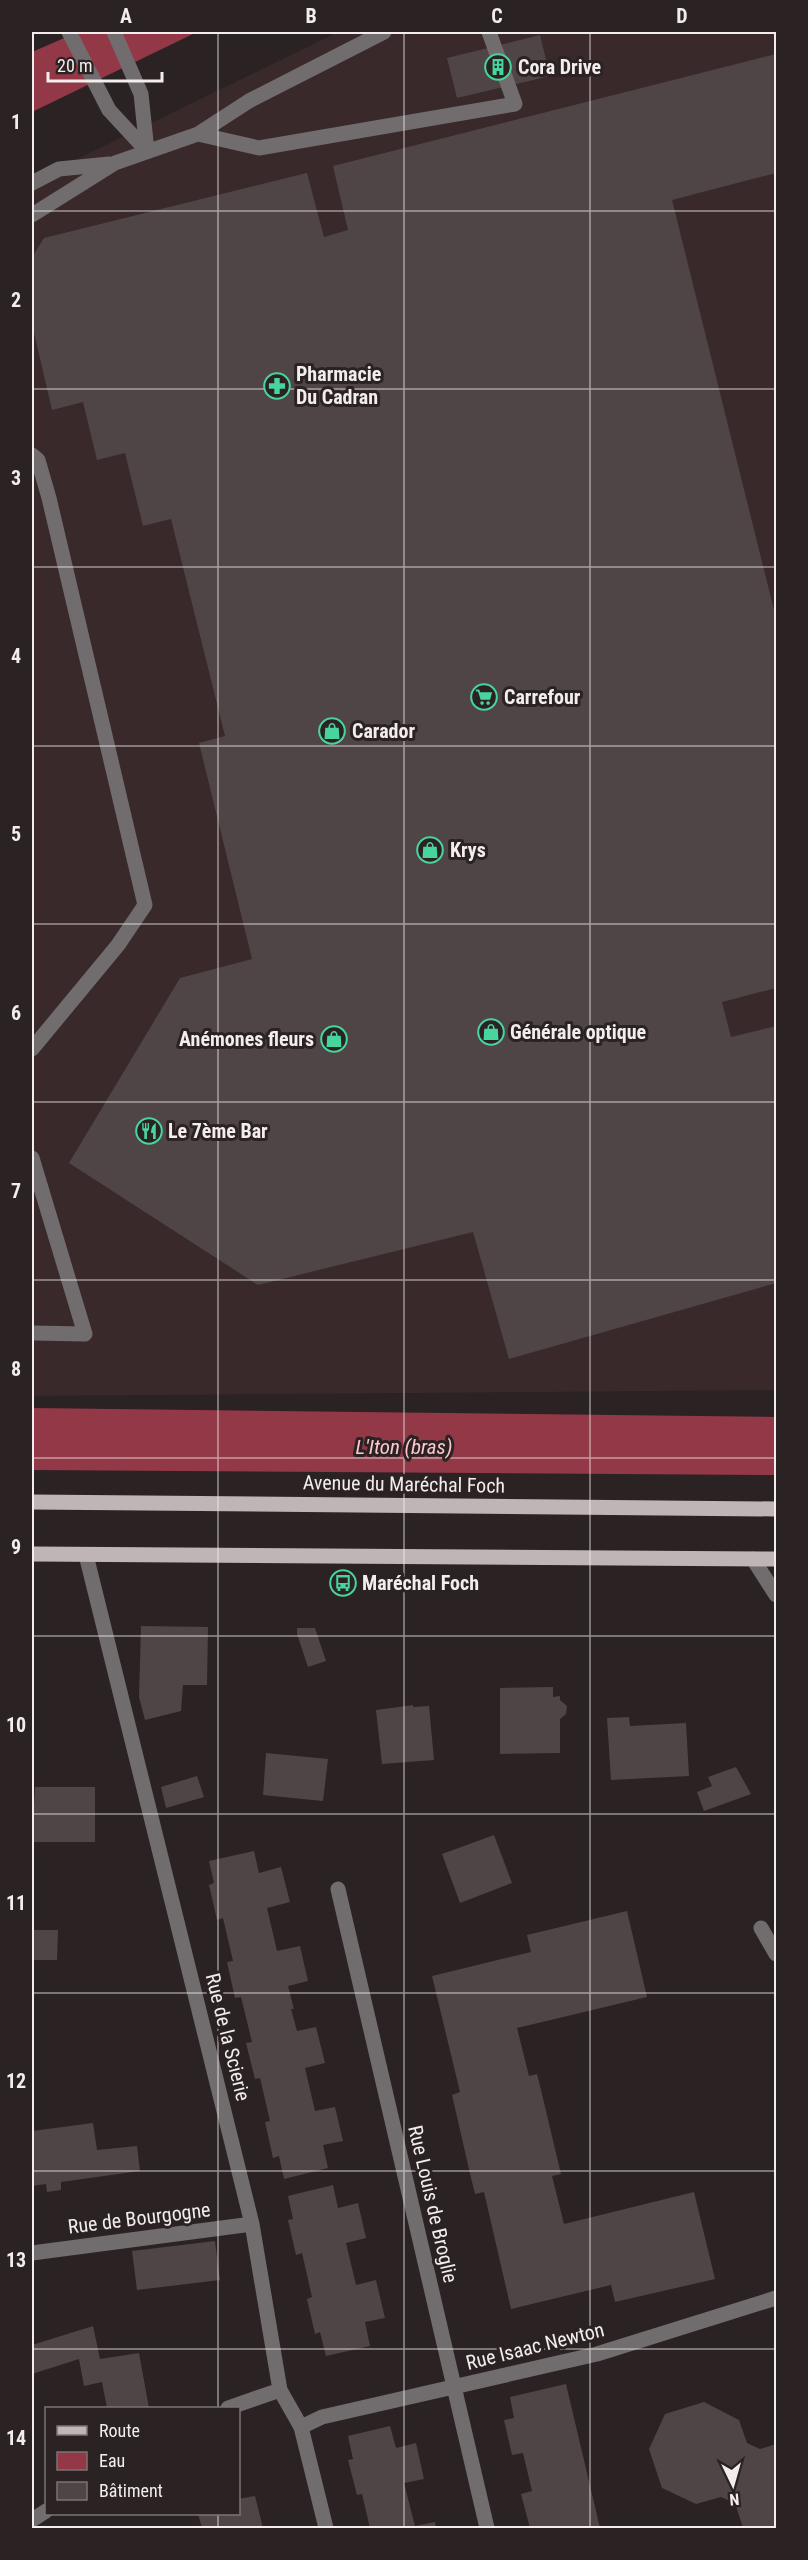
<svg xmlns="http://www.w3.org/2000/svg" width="808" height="2560" font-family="'Roboto Condensed',sans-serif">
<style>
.built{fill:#39292a}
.water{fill:#923847}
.building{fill:#4f4546}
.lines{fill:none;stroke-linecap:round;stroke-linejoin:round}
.lane{stroke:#716c6d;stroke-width:15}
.street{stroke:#716c6d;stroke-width:15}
.primary{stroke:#bfb5b6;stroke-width:15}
.grid{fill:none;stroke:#f3eded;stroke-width:1.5;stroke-opacity:0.55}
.labels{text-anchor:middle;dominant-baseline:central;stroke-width:6;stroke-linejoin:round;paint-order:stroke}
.poi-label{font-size:20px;font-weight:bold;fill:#f3eded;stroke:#2b2223;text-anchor:start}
.street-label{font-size:20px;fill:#f3eded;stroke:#2b2223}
.water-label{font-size:21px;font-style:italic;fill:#fdc8cc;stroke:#2b2223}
.neatline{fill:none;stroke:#f3eded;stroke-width:2}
.grid-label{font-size:20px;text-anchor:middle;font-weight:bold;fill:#f3eded}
</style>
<rect width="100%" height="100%" fill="#2b2223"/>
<path class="built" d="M338 32H776V1390L32 1396V181Z"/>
<path class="water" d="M78 32H197L32 112V52Z
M32 1408 776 1417V1475L32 1470Z"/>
<path class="building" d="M540 35 550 76 457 98 447 58Z
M776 54V173L672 200 776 618V988L722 1002 731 1037 776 1026V1283L509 1359 473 1232 258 1285 69 1163 180 978 252 959 199 743 225 736 171 519 143 526 125 453 97 460 83 402 52 410 32 324V257L44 238 307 173 324 237 348 230 333 166Z
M141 1626 208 1627 207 1685H183L181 1711 145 1720 139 1697Z
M297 1628H315L326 1661 308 1667 297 1634Z
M553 1687V1697L560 1696V1700L567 1706 566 1714 560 1719V1753L500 1754V1688Z
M413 1705V1707L429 1706 434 1760 382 1764 376 1710Z
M629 1717 630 1726 686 1723 689 1776 611 1780 607 1718Z
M266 1753 328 1759 323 1801 263 1795Z
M736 1767 751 1794 704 1811 697 1792 712 1786 708 1777Z
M197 1776 204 1797 166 1808 161 1787Z
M35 1787H95V1842H32Z
M494 1835 512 1883 460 1903 442 1854Z
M254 1851 259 1873 281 1867 290 1902 267 1908 277 1951 300 1946 308 1981 288 1986 294 2009H291L297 2031 316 2027 325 2063 305 2068 315 2111 335 2107 343 2141 323 2145 328 2168 284 2179 279 2156 273 2158 265 2122 270 2121 260 2078 255 2079 246 2043 252 2042 241 1997 235 1998 227 1962 233 1961 223 1918 217 1920 209 1885 214 1883 209 1861Z
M627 1911 647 1997 517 2028 529 2076 537 2074 541 2090 561 2174 552 2176 564 2224 694 2192 715 2279 615 2302 611 2285 511 2309 484 2192 475 2194 471 2178 452 2095 460 2092 432 1976 531 1952 527 1935Z
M32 1930H58L57 1960H32Z
M93 2123 97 2150 137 2146 140 2171 61 2182V2190L47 2192 46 2184 32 2186V2131Z
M333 2185 338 2208 358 2203 366 2238 346 2243 356 2285 376 2280 385 2318 365 2322 370 2346 326 2356 320 2332 315 2334 307 2299 312 2297 302 2253 296 2255 288 2220 293 2219 288 2196Z
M215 2241 220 2280 137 2290 132 2251Z
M93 2326 100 2359 139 2353 149 2408H107L102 2382 84 2386 79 2359 32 2374V2345Z
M566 2384 600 2528H530L521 2494 532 2491 523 2453 512 2455 504 2420 514 2418 510 2397Z
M704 2402 739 2420 747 2443 760 2449 776 2444V2528H743L735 2503 721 2497 696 2504 662 2488 649 2449 665 2414Z
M390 2426 396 2448 416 2443 424 2479 404 2483 415 2526 435 2522 436 2528H370L362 2494 357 2495 348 2460 353 2459 348 2436Z
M255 2496 263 2528H202L198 2514H238V2499Z"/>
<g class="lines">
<path class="lane" d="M69 32 109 110 147 151
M114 32 141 94 147 151
M198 134 259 148 515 104 489 32
M32 183 59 169 109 164
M32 215 115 163 198 134 249 101 384 32
M32 455 38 460 49 498 145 905 118 945 32 1049
M32 1158 85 1334 32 1333"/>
<path class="street" d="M86 1555 252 2224 280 2390 301 2427 326 2528
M753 1559 776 1595
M338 1889 487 2528
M761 1928 776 1954
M32 2253 252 2224
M228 2408 280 2390
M301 2427 322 2417 597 2354 776 2298
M32 2520 46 2511"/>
<path class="primary" d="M32 1502 776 1509
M32 1554 776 1559"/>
</g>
<path class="grid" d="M218 32V2408M404 32V2528M590 32V2528M32 211H776M32 389H776M32 567H776M32 746H776M32 924H776M32 1102H776M32 1280H776M32 1458H776M32 1636H776M32 1814H776M32 1993H776M32 2171H776M32 2349H776M218 2514V2528"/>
<defs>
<g id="building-ring" transform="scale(1.35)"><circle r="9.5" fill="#2b2223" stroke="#48d49d" stroke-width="1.5"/><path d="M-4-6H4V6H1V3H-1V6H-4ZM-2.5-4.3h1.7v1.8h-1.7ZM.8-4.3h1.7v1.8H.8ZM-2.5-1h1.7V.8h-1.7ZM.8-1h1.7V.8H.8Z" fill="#48d49d"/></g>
<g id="pharmacy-ring" transform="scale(1.35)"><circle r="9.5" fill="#2b2223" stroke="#48d49d" stroke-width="1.5"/><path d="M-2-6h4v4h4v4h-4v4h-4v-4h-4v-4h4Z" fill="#48d49d"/></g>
<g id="supermarket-ring" transform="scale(1.35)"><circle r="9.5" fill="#2b2223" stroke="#48d49d" stroke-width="1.5"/><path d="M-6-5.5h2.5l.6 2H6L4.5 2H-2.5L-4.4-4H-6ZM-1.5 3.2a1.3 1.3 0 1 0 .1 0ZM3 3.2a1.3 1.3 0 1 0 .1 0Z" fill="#48d49d"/></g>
<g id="shop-ring" transform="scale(1.35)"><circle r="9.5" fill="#2b2223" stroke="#48d49d" stroke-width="1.5"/><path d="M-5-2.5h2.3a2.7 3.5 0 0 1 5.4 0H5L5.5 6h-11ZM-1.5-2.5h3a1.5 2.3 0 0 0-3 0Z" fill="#48d49d"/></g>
<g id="restaurant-ring" transform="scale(1.35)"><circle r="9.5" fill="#2b2223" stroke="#48d49d" stroke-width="1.5"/><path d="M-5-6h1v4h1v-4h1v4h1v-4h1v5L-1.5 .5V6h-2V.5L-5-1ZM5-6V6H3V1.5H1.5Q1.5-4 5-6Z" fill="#48d49d"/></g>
<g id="bus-ring" transform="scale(1.35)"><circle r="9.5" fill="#2b2223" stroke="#48d49d" stroke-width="1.5"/><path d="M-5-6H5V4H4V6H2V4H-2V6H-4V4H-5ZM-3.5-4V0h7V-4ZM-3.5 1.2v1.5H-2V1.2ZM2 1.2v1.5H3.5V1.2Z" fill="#48d49d"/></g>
</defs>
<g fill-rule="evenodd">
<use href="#building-ring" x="498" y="67"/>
<use href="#pharmacy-ring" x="277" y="386"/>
<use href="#supermarket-ring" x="484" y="697"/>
<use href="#shop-ring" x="332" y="731"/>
<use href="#shop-ring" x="430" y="850"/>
<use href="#shop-ring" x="491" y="1032"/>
<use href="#shop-ring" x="334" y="1039"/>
<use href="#restaurant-ring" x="149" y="1131"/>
<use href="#bus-ring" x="343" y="1583"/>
</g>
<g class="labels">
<g class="poi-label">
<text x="518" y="67">Cora Drive</text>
<text x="296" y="374">Pharmacie<tspan x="296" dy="23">Du Cadran</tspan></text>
<text x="504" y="697">Carrefour</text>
<text x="352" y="731">Carador</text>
<text x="450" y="850">Krys</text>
<text x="510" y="1032">Générale optique</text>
<text x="314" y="1039" text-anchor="end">Anémones fleurs</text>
<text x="168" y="1131">Le 7ème Bar</text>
<text x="362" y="1583">Maréchal Foch</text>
</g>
<g class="street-label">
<text transform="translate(404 1484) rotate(1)">Avenue du Maréchal Foch</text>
<text transform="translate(228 2037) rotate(76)">Rue de la Scierie</text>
<text transform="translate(433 2204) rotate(77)">Rue Louis de Broglie</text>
<text transform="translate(139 2218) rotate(-7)">Rue de Bourgogne</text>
<text transform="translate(535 2346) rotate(-14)">Rue Isaac Newton</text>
</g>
<g class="water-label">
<text x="404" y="1447">L'Iton (bras)</text>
</g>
</g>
<rect width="808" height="2560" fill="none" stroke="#2b2223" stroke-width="66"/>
<rect x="45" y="2407" width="195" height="108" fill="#2b2223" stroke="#7b7374" stroke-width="1.5"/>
<rect x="57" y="2426" width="30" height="9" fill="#bfb5b6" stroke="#7b7374" stroke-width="1.5"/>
<text x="99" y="2437" font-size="18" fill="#f3eded">Route</text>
<rect x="57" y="2452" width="30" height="18" fill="#923847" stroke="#7b7374" stroke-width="1.5"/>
<text x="99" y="2467" font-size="18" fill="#f3eded">Eau</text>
<rect x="57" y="2482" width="30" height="18" fill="#4f4546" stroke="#7b7374" stroke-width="1.5"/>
<text x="99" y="2497" font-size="18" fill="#f3eded">Bâtiment</text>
<g transform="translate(733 2485) rotate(175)" stroke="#2b2223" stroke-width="4.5" paint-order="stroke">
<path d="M0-4.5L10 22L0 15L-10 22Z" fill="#f3eded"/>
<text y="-9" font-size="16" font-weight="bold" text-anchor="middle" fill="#f3eded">N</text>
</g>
<path d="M48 72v9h114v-9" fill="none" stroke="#f3eded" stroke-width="3"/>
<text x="57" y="72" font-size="18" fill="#f3eded" stroke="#2b2223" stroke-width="4.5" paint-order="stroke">20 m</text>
<rect x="33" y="33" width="742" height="2494" class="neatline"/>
<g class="grid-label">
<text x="126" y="23">A</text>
<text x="311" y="23">B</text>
<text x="497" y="23">C</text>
<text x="682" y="23">D</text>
<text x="16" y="129">1</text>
<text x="16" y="307">2</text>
<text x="16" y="485">3</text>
<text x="16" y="663">4</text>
<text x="16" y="841">5</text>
<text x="16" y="1020">6</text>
<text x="16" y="1198">7</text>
<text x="16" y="1376">8</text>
<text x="16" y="1554">9</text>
<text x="16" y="1732">10</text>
<text x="16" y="1910">11</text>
<text x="16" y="2088">12</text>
<text x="16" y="2267">13</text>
<text x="16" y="2445">14</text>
</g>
</svg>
